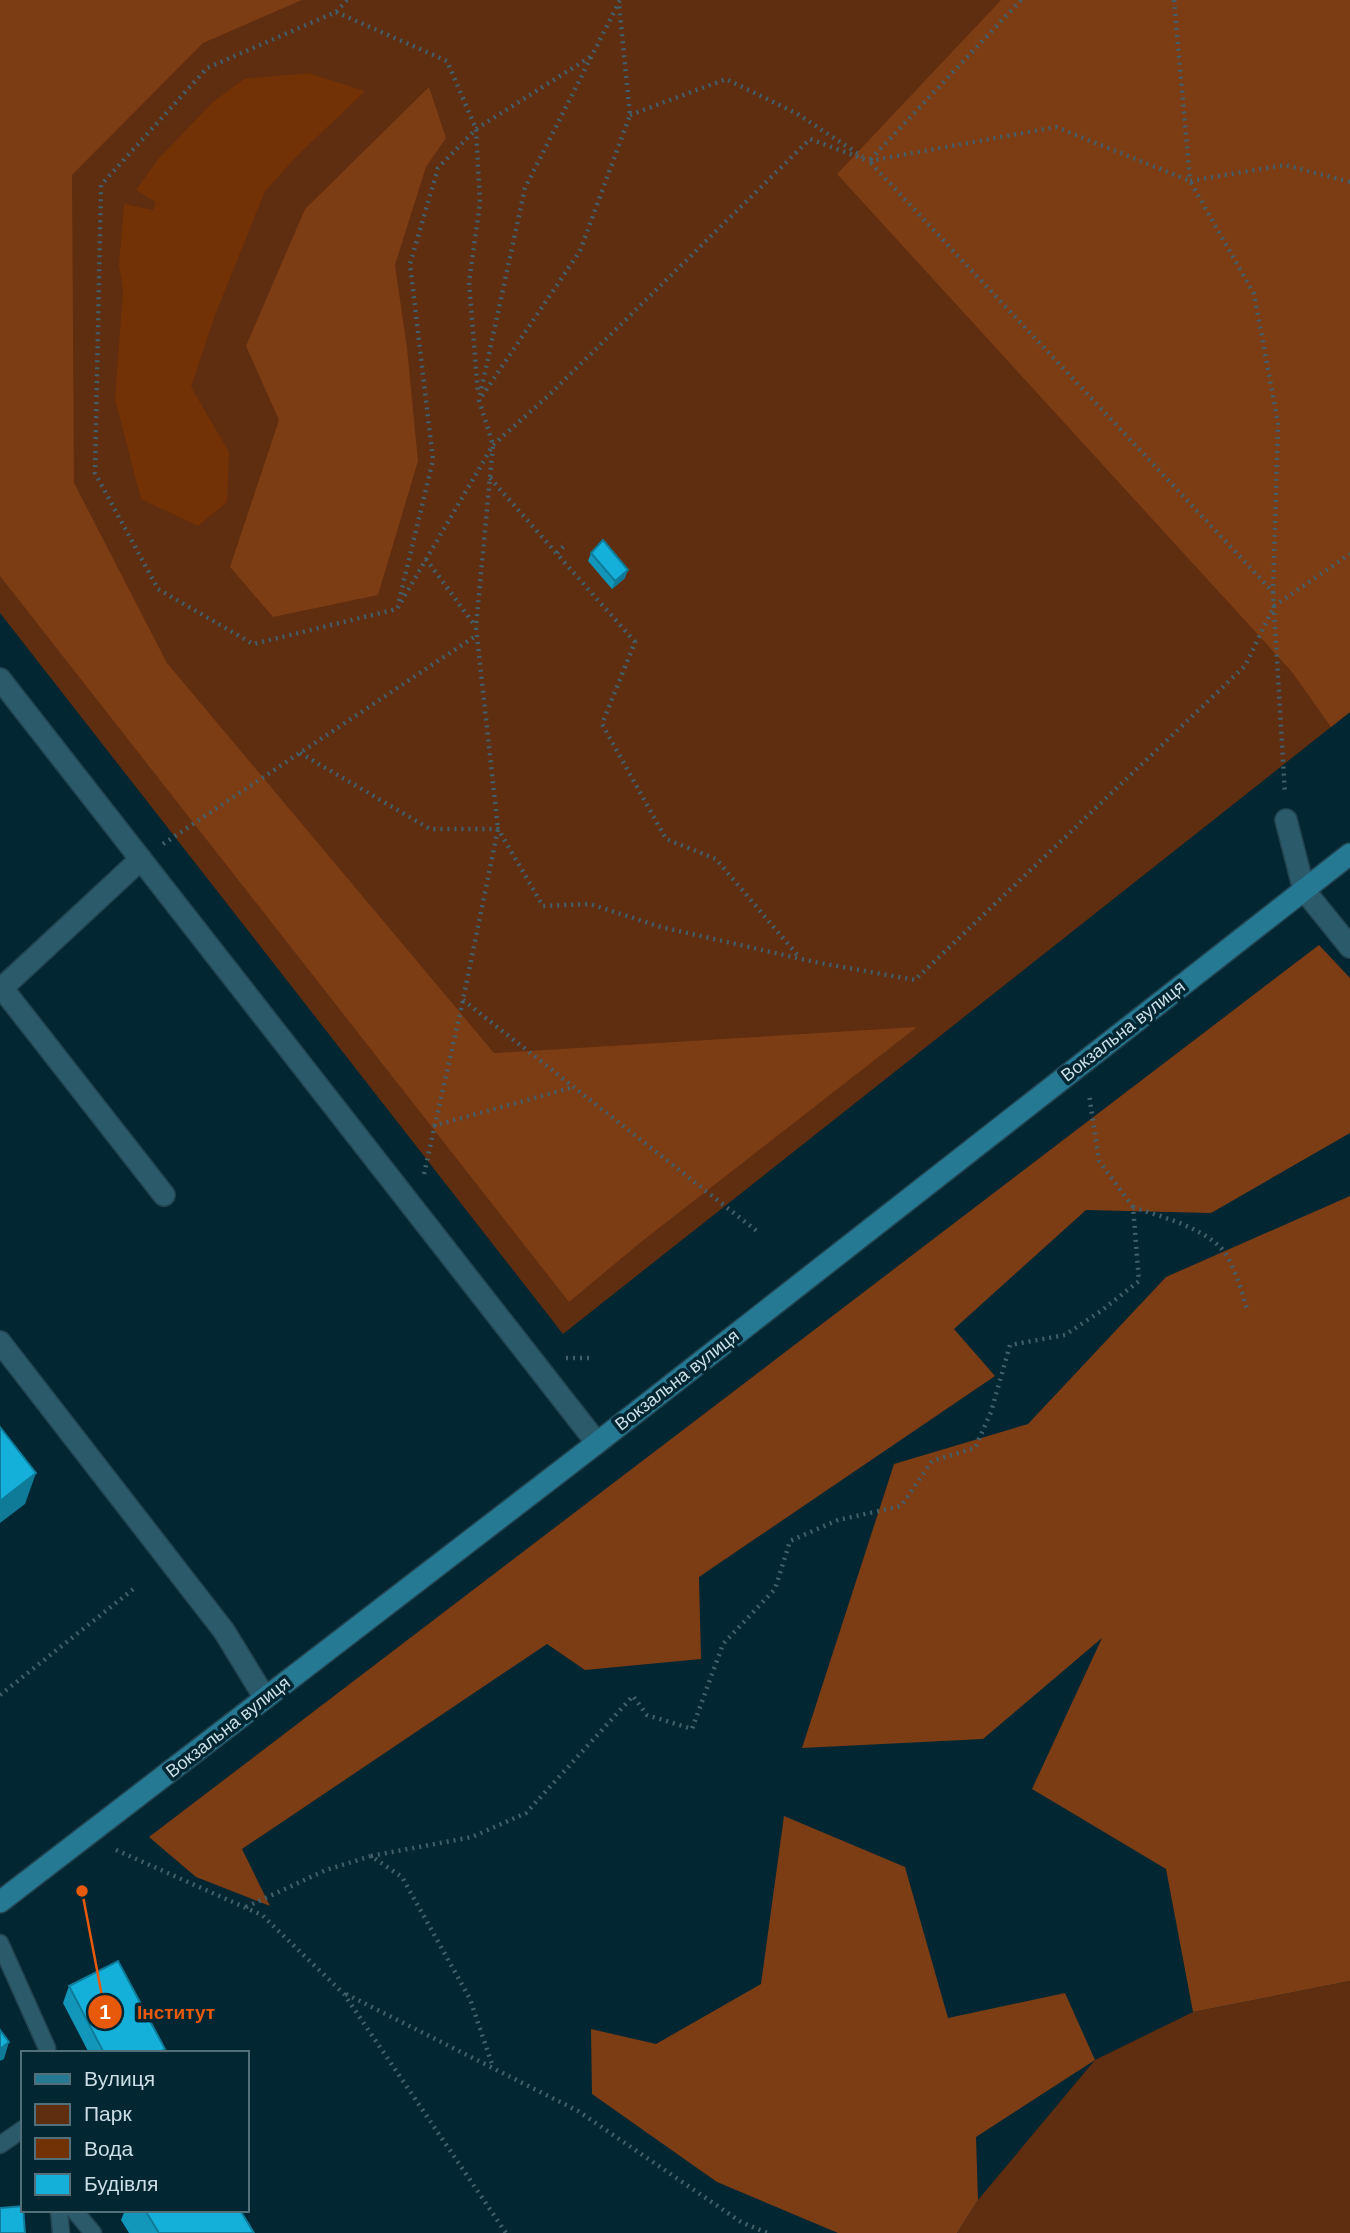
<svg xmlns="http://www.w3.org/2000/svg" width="1350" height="2233" font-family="Helvetica,sans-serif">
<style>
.green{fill:#5f2d0f}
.forest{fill:#7c3c14}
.water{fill:#723206}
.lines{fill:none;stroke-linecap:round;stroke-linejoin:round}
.lane-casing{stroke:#22434f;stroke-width:19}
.street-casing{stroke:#22434f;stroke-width:24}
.secondary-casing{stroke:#22434f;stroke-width:24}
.path{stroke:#42606b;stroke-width:4.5;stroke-dasharray:2 5;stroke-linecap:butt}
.lane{stroke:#2b5a6a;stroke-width:16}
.street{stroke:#2b5a6a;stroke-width:21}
.secondary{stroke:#257993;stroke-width:21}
.wall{fill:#1297bb}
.shaded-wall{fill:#0f7b99}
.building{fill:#15b0da;stroke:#0f7b99;stroke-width:2}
.labels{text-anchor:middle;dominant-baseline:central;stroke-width:7;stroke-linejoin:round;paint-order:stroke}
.street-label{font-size:18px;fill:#cbdee6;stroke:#022632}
.leader{fill:none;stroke:#e8590c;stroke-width:2.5}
.callout-dot{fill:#e8590c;stroke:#022632;stroke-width:2.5}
.mark-label{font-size:21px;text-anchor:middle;font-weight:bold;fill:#fff}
.callout-label{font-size:19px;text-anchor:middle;font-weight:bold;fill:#e8590c;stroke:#022632;stroke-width:7;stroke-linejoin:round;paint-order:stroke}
</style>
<rect width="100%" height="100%" fill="#022632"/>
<path class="green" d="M0 0H1350V712L563 1334 0 613Z
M1350 1981V2233H957L978 2200 1095 2060 1193 2012Z"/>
<path class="forest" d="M0 0H302L203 43 72 175 74 483 167 663 494 1053 917 1027 641 1242 569 1302 0 576Z
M1001 0H1350V712L1331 727 1292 672 837 174Z
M429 87 446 138 426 167 395 265 407 348 418 461 378 595 273 617 230 567 279 420 246 346 305 209Z
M1319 945 1350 978V1133L1211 1213 1086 1210 954 1329 995 1376 699 1577 701 1659 585 1670 547 1644 242 1849 270 1906 196 1877 149 1837Z
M1350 1196V1981L1193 2012 1166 1869 1032 1789 1102 1638 983 1739 802 1748 894 1464 1028 1424 1166 1277Z
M784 1816 905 1867 948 2018 1065 1993 1095 2060 976 2137 978 2200 957 2233H838L717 2182 592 2094 591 2029 656 2044 761 1984Z"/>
<path class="water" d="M308 73 365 91 297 156 265 191 215 315 191 387 229 452 227 502 198 526 141 499 115 399 123 290 119 265 124 204 153 210 156 202 136 190 159 158 213 102 244 79Z"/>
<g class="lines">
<g class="lane-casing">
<path id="lane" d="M0 1943 47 2048V2053
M0 2145 23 2129
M59 2210 61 2233
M74 2210 93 2233"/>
</g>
<g class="street-casing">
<path id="street" d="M0 679 597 1443
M1286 820 1304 890 1350 947
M2 988 164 1195
M0 990 141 859
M0 1342 224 1631 265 1698"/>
</g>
<g class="secondary-casing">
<path id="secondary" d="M0 1902 597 1443 1350 854"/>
</g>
<path class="path" d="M347 0 336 12 207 68 101 185 95 473 158 589 253 644 397 609 493 445 548 396 810 139 869 161 1056 127 1190 181 1254 294 1278 423 1273 592
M1021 0 869 161 1273 592 1285 794
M1174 0 1190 181 1285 165 1350 182
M336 12 447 61 476 129 480 203 469 282 478 393
M630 115 726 79 796 113 863 157
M482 396 580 251 630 115 619 4
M490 478 635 642 602 724 666 839 716 859 799 957
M557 553 567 543
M426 559 476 627
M399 601 433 460 410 264 438 168 476 129 590 57
M300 753 430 829H498L543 906 590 904 661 927 815 962 915 980 1245 666 1274 606 1350 554
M163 844 477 635
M463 1000 758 1232
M433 1126 574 1087
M424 1174 463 1000 498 829 476 627 493 445 479 400 525 188 620 0
M1133 1207C1161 1217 1196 1225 1219 1246 1233 1258 1242 1294 1248 1312
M566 1358H590
M0 1695 136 1587
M116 1850 262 1915 344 1994 506 2233
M371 1856 472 1837 526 1813 633 1696 647 1715 692 1729 723 1644 775 1589 790 1541 838 1520 901 1506 932 1461 975 1448 991 1412 1010 1345 1065 1335 1101 1311 1139 1281 1133 1207 1099 1161 1089 1094
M246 1907 326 1870 371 1856 402 1877 470 1999 493 2067
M346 1994 578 2111 741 2222 767 2233"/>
<use href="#lane" class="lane"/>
<use href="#street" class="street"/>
<use href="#secondary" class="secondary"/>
</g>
<path class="wall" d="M591 553 625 578 612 589 588 561Z
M69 1986 164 2053H89L63 2003Z
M125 2210H240L254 2233H129L121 2220Z"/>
<path class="shaded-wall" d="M628 570 625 578 612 589 615 581Z
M36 1473 25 1504 0 1523V1501Z
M9 2042 4 2059 0 2061V2049Z"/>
<path class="building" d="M603 540 628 570 615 581 591 553Z
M0 1427 36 1473 0 1501Z
M118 1961 165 2049 158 2053H104L69 1986Z
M0 2030 9 2042 0 2049Z
M23 2206 25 2233H0V2208Z
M145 2210H240L254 2233H159Z"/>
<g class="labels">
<g class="street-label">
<text transform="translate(1123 1031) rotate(-38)">Вокзальна вулиця</text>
<text transform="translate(677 1380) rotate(-38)">Вокзальна вулиця</text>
<text transform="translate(228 1727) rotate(-38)">Вокзальна вулиця</text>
</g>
</g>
<path class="leader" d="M82 1891L105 2012"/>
<g class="callout-dot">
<circle cx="82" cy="1891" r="7"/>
<circle cx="105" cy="2012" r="18"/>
</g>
<g class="mark-label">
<text x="105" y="2019">1</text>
</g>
<g class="callout-label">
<text x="176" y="2019">Інститут</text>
</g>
<rect x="21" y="2051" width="228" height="161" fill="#022632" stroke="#52707a" stroke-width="2"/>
<rect x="35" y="2074" width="35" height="10" fill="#257993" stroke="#52707a" stroke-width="2"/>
<text x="84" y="2086" font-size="21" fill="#cbdee6">Вулиця</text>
<rect x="35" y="2104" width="35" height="21" fill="#5f2d0f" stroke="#52707a" stroke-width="2"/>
<text x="84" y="2121" font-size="21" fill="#cbdee6">Парк</text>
<rect x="35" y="2138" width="35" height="21" fill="#723206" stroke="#52707a" stroke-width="2"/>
<text x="84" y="2156" font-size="21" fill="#cbdee6">Вода</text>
<rect x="35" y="2174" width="35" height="21" fill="#15b0da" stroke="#52707a" stroke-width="2"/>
<text x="84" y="2191" font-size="21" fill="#cbdee6">Будівля</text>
</svg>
